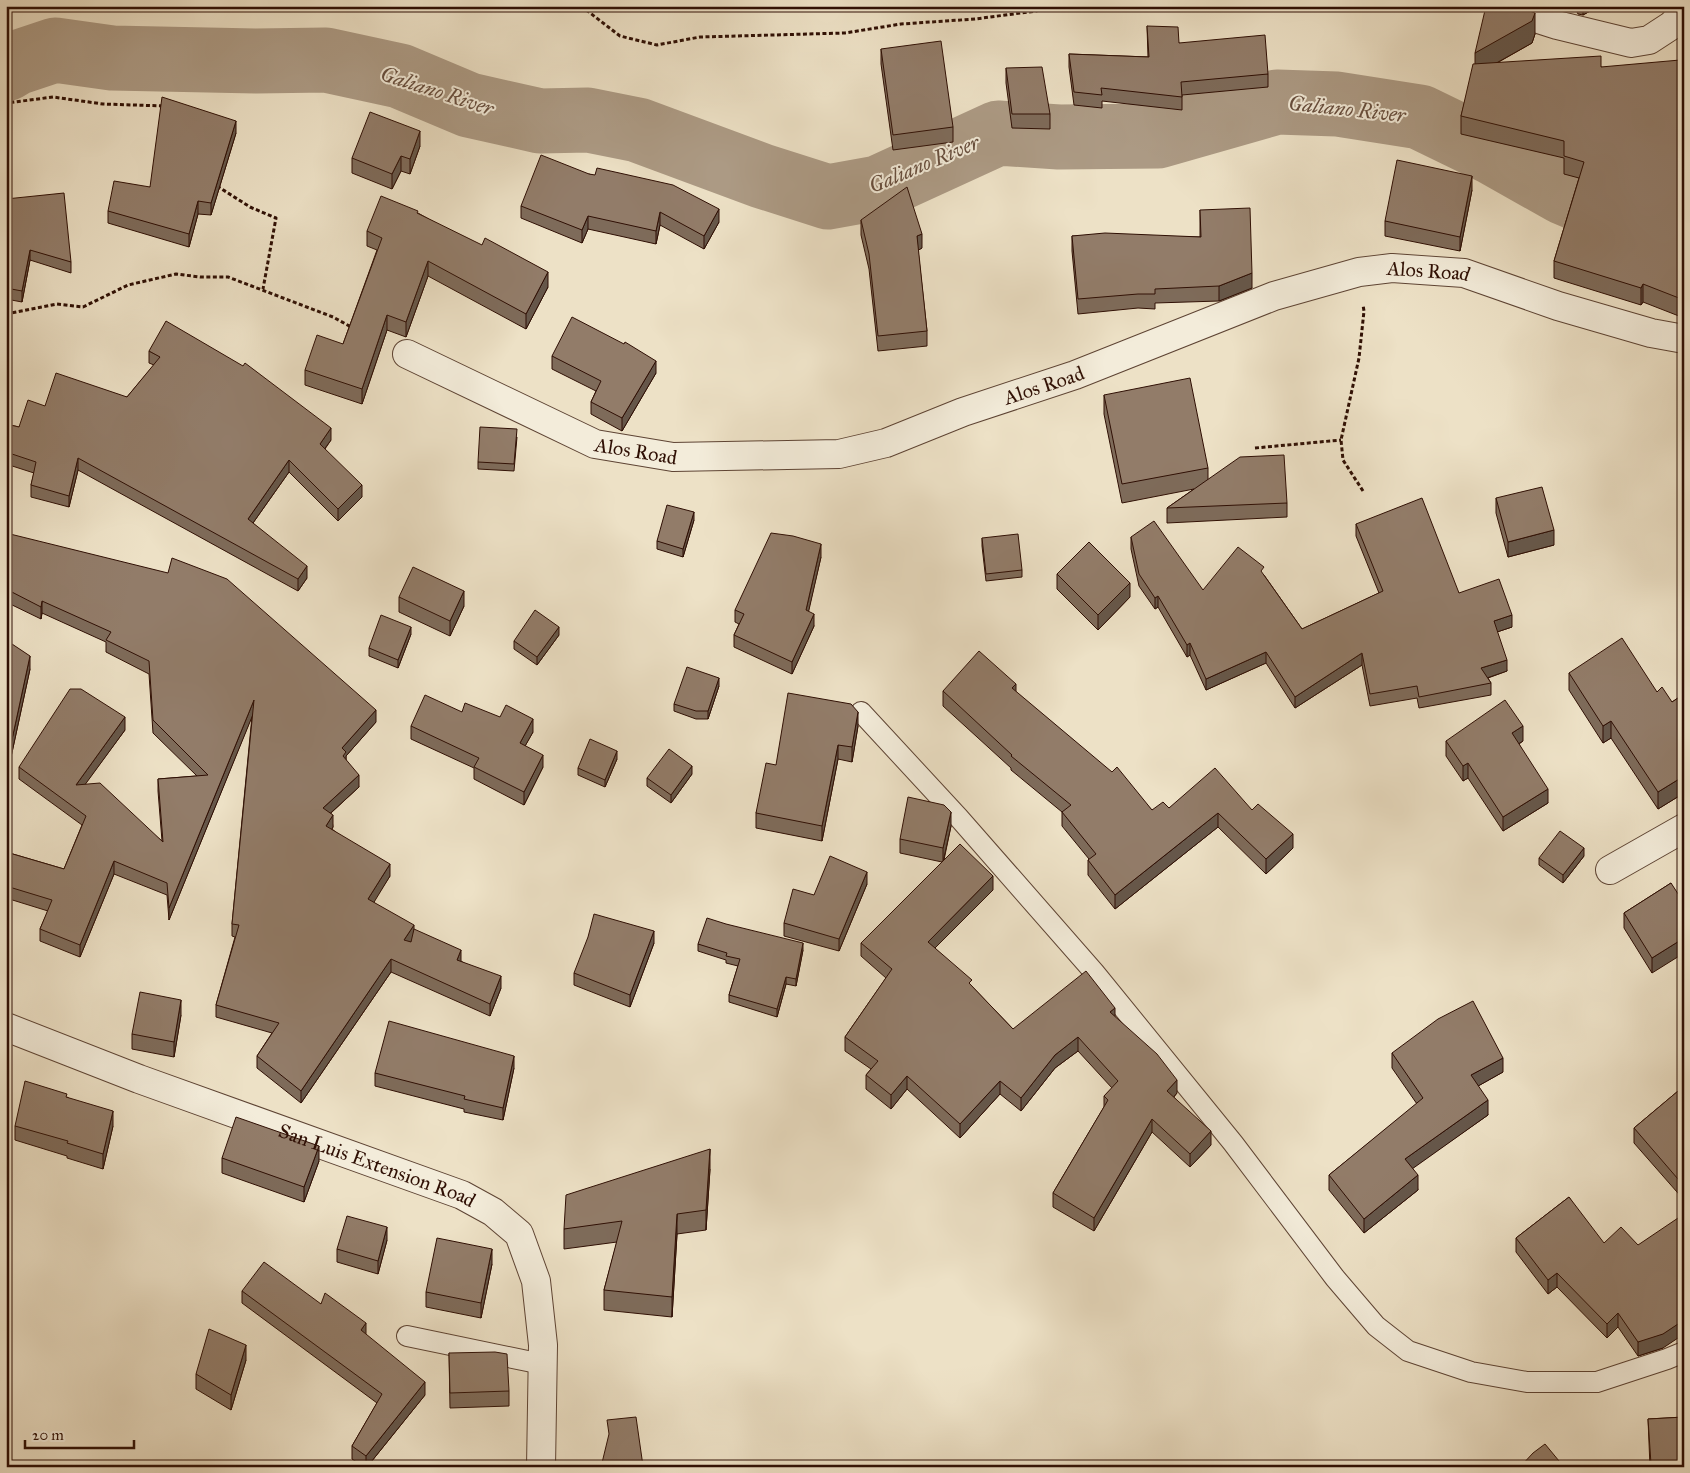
<svg xmlns="http://www.w3.org/2000/svg" width="1690" height="1473" font-family="'IM FELL Great Primer',serif">
<style>
.lines{fill:none;stroke-linecap:round;stroke-linejoin:round}
.river{stroke:#ac9a84;stroke-width:65}
.service-casing{stroke:#5e4434;stroke-width:22}
.minor-casing{stroke:#5e4434;stroke-width:30}
.path{stroke:#2f0f04;stroke-width:3;stroke-dasharray:4 2.5;stroke-linecap:butt}
.service{stroke:#f3ecda;stroke-width:20}
.minor{stroke:#f3ecda;stroke-width:28}
.wall{fill:#7e6b5a;stroke:#2f0f04}
.shaded-wall{fill:#66574a;stroke:#2f0f04}
.building{fill:#927c69;stroke:#2f0f04}
.labels{text-anchor:middle;dominant-baseline:central;stroke-width:4;stroke-linejoin:round;paint-order:stroke}
.street-label{font-size:20px;fill:#2f0f04;stroke:#f3ecda}
.water-label{font-size:21px;font-style:italic;fill:#674e3e;stroke:#f3ecda}
</style>
<rect width="100%" height="100%" fill="#ede1c6"/>
<filter id="stains"><feTurbulence type="fractalNoise" baseFrequency=".004" numOctaves="4"/><feColorMatrix values="0 0 0 0 .2 0 0 0 0 .09 0 0 0 0 .02 0 0 0 .5 -.17"/></filter>
<radialGradient id="worn" r=".72"><stop offset=".6" stop-color="#630" stop-opacity="0"/><stop offset="1" stop-color="#630" stop-opacity=".3"/></radialGradient>
<g class="lines">
<path class="river" d="M6 69 16 63 55 50 112 58 256 61 326 60 400 76 469 105 540 121 588 120 638 130 762 176 828 197 878 188 998 133 1059 137 1158 136 1277 102 1337 104 1420 117 1492 152 1563 192 1608 211 1652 234 1684 232"/>
<g class="service-casing">
<path id="service" d="M861 712 959 818 1094 972 1233 1143 1335 1278 1376 1326 1408 1351 1471 1372 1527 1382H1597L1667 1359 1684 1352
M407 1336 542 1364"/>
</g>
<g class="minor-casing">
<g id="minor">
<path d="M1498 6 1557 25 1631 43 1649 40 1672 25 1684 12"/>
<path id="s1" d="M407 354 595 444 673 457 839 454 886 443 963 412 1075 375 1274 296 1359 272 1392 268 1464 273 1558 306 1651 333 1684 339"/>
<path d="M1610 870 1684 828"/>
<path id="s2" d="M6 1027 139 1079 462 1195 493 1212 519 1234 536 1281 543 1345 541 1467"/>
</g>
</g>
<path class="path" d="M581 6 620 36 657 45 700 37 845 33 901 24 975 19 1036 11 1056 6
M6 106 7 103 53 97 103 104 165 106
M217 186 250 207 276 218 263 289
M6 314 57 304 83 307 128 285 176 274 200 277H228L333 317 353 328
M1255 448 1341 440
M1363 491 1343 460 1341 440 1359 358 1364 311 1363 305"/>
<use href="#service" class="service"/>
<use href="#minor" class="minor"/>
</g>
<path class="wall" d="M850 6H934V7L851 10Z
M1550 6H1566L1560 10Z
M1574 6H1599L1583 15 1578 14Z
M1635 6H1644L1639 10Z
M1147 26 1179 43 1268 74V87L1182 95V110L1102 101V108L1074 105 1069 67V54L1148 57Z
M1535 34 1532 43 1497 63 1601 67 1684 89V318L1643 302 1641 305 1554 278V261L1579 178 1564 174V158L1461 134V116L1475 64Z
M881 49 953 127V142L893 150 881 64Z
M1006 68 1050 114V129L1012 128 1006 83Z
M236 133 211 215 198 214 189 247 108 223V211L150 187Z
M420 146 410 174 401 171 392 189 352 173V158Z
M589 174 719 222 704 249 660 225 656 244 588 229 582 243 521 218V206Z
M1472 190 1460 251 1385 236V221Z
M6 199 71 262V273L30 260 22 302 6 299Z
M1200 210 1252 288 1219 301 1155 303V309L1138 308 1078 314 1072 251V236L1200 237Z
M418 213 548 287 526 329 428 276 406 337 387 330 362 404 305 385V370L343 344 377 250 367 246V231Z
M861 220 922 248 918 250 927 331V346L878 351 869 269 861 235Z
M149 351 331 440 325 449 362 497 338 521 289 472 253 523 307 578 298 591 78 470 69 507 31 497V485L34 473 6 464V424L19 427 45 406 127 397 154 365 149 363Z
M552 356 656 373 622 431 591 414V402L596 391 552 369Z
M1104 395 1208 468V480L1287 503V517L1167 523V508L1194 489 1122 503 1104 414Z
M517 437 514 471 478 469V462Z
M1496 498 1554 545 1508 557 1496 513Z
M694 520 683 557 657 549V541Z
M1356 524 1459 593 1512 627 1497 632 1507 671 1488 678 1491 683V695L1419 708 1417 698 1370 706 1362 665 1295 708 1266 663 1206 690 1190 655 1187 657 1158 607 1155 609 1139 586 1131 549V537L1203 590 1264 575 1302 629 1379 593 1356 536Z
M6 533 376 722 346 756V760L359 787 331 813 333 827 332 829 390 876 373 902 414 931 461 961 501 988 490 1016 391 972 301 1103 257 1068V1056L272 1033 216 1017V1005L235 937 232 936V924L252 716 169 920 167 895 114 874 80 957 40 941V929L48 911 6 898V852L64 869 82 825 19 779V767L125 730 85 784 162 841 158 791V779L197 776 153 733 149 674 106 652V642L42 613 41 619 6 602Z
M982 538 1022 570V577L986 581 982 546Z
M821 557 808 612 814 626 792 674 734 647V635L739 624 735 622V610Z
M1057 574 1130 597 1098 630 1057 589Z
M399 597 464 606 450 636 399 612Z
M411 634 398 668 369 656V648Z
M559 635 537 665 514 649V641Z
M6 640 30 669 8 771 6 770Z
M1569 673 1657 692 1672 702 1684 694V793L1658 809 1611 738 1603 743 1569 690Z
M719 686 708 719H696L674 711V704Z
M943 691 1016 692 1152 810 1169 808 1252 810 1293 848 1266 874 1218 827 1115 909 1088 875V860L1089 859 1062 826V812L1011 770V768L943 706Z
M462 712 533 732 525 746 543 767 524 805 474 779V768L411 739V726Z
M858 726 852 762 838 759 822 841 756 828V813L776 765Z
M1446 741H1523L1519 744 1548 803 1503 831 1468 778 1463 781 1446 756Z
M617 759 605 787 578 775V768Z
M692 774 671 803 647 786V778Z
M951 826 944 860 993 890 935 948 1013 1029 1115 1017 1177 1093 1174 1097 1211 1145 1190 1167 1152 1132 1094 1231 1053 1207V1193L1104 1107V1096L1112 1088 1078 1051 1055 1068 1021 1111 1000 1094 960 1138 907 1089 891 1109 866 1089V1075L871 1069 845 1051V1037L886 978 861 956V943L942 862 900 853V839Z
M1584 856 1563 883 1539 865V858Z
M1671 883 1652 973 1624 928V913Z
M867 884 839 951 784 936V923L814 895Z
M654 943 630 1007 574 985V973Z
M698 944 803 950 796 986 786 984 777 1017 729 1002V995L738 966 726 963V960L698 951Z
M181 1015 174 1057 132 1049V1034Z
M1392 1053 1503 1072 1478 1086 1488 1115 1412 1168 1418 1190 1364 1233 1329 1190V1175L1417 1104 1392 1068Z
M514 1068 503 1120 464 1112V1109L375 1086V1073Z
M1684 1086V1200L1634 1143V1128Z
M67 1097 113 1126 103 1169 67 1158V1156L15 1140V1126Z
M222 1158 319 1161 304 1202 222 1173Z
M710 1169 706 1230 677 1234 672 1317 604 1310V1290L617 1242 564 1249V1229Z
M1569 1197 1663 1348 1638 1356 1618 1327 1607 1338 1557 1287 1548 1294 1516 1252V1238Z
M387 1240 378 1274 337 1262V1249Z
M492 1264 481 1318 426 1307V1292Z
M242 1291 321 1304 366 1335 425 1395 367 1467H364L352 1459V1446L377 1403 242 1303Z
M449 1353 509 1391V1406L450 1408Z
M246 1360 231 1410 196 1389V1374Z
M1684 1417V1467H1650L1648 1419Z"/>
<path class="shaded-wall" d="M1465 6H1474V7L1465 10Z
M1560 6H1566L1560 10Z
M1583 6H1599L1583 15Z
M1639 6H1644L1639 10Z
M1535 13V34L1532 43 1475 75V53Z
M236 121V133L211 215V203Z
M420 131V146L410 174V159Z
M401 156V171L392 189V174Z
M1472 176V190L1460 251V237Z
M198 201V214L189 247V234Z
M719 209V222L704 249V236Z
M660 212V225L656 244V231Z
M588 216V229L582 243V230Z
M922 234V248L917 251V236Z
M30 250V260L22 302V291Z
M428 261V276L406 337V322Z
M548 272V287L526 329V314Z
M1252 273V288L1219 301V286Z
M1643 284V302L1641 305V288Z
M387 315V330L362 404V389Z
M656 361V373L622 431V418Z
M331 428V440L320 455V444Z
M78 458V470L69 507V496Z
M289 460V472L248 530V519Z
M362 485V497L338 521V509Z
M694 512V520L683 557V549Z
M1554 530V545L1508 557V542Z
M821 544V557L806 623V610Z
M307 566V578L298 591V579Z
M1130 583V597L1098 630V615Z
M464 591V606L450 636V621Z
M1158 596V607L1155 609V598Z
M42 601V613L41 619V607Z
M814 614V626L792 674V662Z
M1512 615V627L1494 633V621Z
M411 627V634L398 668V660Z
M559 627V635L537 665V657Z
M1190 643V655L1187 657V645Z
M1266 652V663L1206 690V679Z
M1362 653V665L1295 708V697Z
M30 656V669L8 771V758Z
M1507 660V671L1481 680V668Z
M719 678V686L708 719V711Z
M1016 684V698L1012 688Z
M254 700V712L169 920V908Z
M376 710V722L346 756V764L343 768 342 748Z
M858 712V726L852 762V747Z
M125 717V730L76 797V785Z
M533 719V732L520 755V743Z
M1611 721V738L1603 743V726Z
M1523 726V741L1512 748V733Z
M838 745V759L822 841V826Z
M617 751V759L605 787V780Z
M543 755V767L524 805V792Z
M1468 763V778L1463 781V766Z
M692 766V774L671 803V795Z
M359 775V787L323 820V808Z
M1684 776V793L1658 809V792Z
M1548 789V803L1503 831V817Z
M951 812V826L943 862V848Z
M1218 813V827L1115 909V895Z
M333 815V827L326 838V826Z
M1293 834V848L1266 874V859Z
M1584 848V856L1563 883V875Z
M114 861V874L80 957V945Z
M390 864V876L368 912V899Z
M867 872V884L839 951V939Z
M993 876V890L928 955V942Z
M414 925V937L404 952V940Z
M654 931V943L630 1007V995Z
M1684 938V953L1652 973V958Z
M803 943V950L796 986V979Z
M461 950V963L457 960Z
M391 959V972L301 1103V1091Z
M501 976V988L490 1016V1004Z
M786 977V984L777 1017V1009Z
M181 1000V1015L174 1057V1042Z
M1115 1008V1021L1110 1012Z
M1078 1037V1051L1055 1068 1021 1111V1098L1055 1055Z
M514 1056V1068L503 1120V1108Z
M1503 1058V1072L1471 1090V1075Z
M907 1076V1089L891 1109V1095Z
M1177 1080V1093L1167 1104V1091Z
M1000 1081V1094L960 1138V1124Z
M1488 1100V1115L1405 1174V1159Z
M113 1111V1126L103 1169V1154Z
M1152 1119V1132L1094 1231V1218Z
M1211 1131V1145L1190 1167V1154Z
M319 1146V1161L304 1202V1187Z
M710 1149V1169L706 1230V1210Z
M1418 1175V1190L1364 1233V1219Z
M677 1214V1234L672 1317V1297Z
M387 1227V1240L378 1274V1261Z
M492 1249V1264L481 1318V1303Z
M1557 1273V1287L1548 1294V1280Z
M1618 1313V1327L1607 1338V1324Z
M1684 1320V1334L1663 1348 1638 1356V1342Z
M366 1323V1335L361 1330Z
M246 1345V1360L231 1410V1395Z
M425 1382V1395L367 1467H366V1456Z"/>
<path class="building" d="M1486 6H1517L1535 13 1532 21 1475 53Z
M1147 26 1178 27 1179 43 1265 35 1268 74 1181 82 1182 97 1101 88 1102 95 1074 92 1069 54 1149 57Z
M941 41 953 127 893 135 881 49Z
M1601 56V67L1680 60 1684 89V300L1643 284 1641 288 1554 261 1584 162 1564 156V141L1461 116 1473 64Z
M1042 67 1050 114H1012L1006 68Z
M162 97 236 121 211 203 198 201 189 234 108 211 114 181 150 187Z
M370 112 420 131 410 159 401 156 392 174 352 158Z
M541 155 589 174 595 175 597 168 673 185 719 209 704 236 660 212 656 231 588 216 582 230 521 206Z
M1397 160 1472 176 1460 237 1385 221Z
M907 187 922 234 917 236 927 331 878 336 869 254 861 220Z
M64 193 71 262 30 250 22 291 6 288V199Z
M381 196 418 211 417 213 482 245 485 238 548 272 526 314 428 261 406 322 387 315 362 389 305 370 317 335 343 344 382 238 367 231Z
M1250 208 1252 273 1219 286 1155 289V294H1138L1078 299 1072 236 1105 233 1201 237 1200 210Z
M572 317 624 344 625 342 656 361 622 418 591 402 601 381 552 356Z
M166 321 243 366 245 363 331 428 320 444 362 485 338 509 289 460 248 519 307 566 298 579 78 458 69 496 31 485 36 462 6 452V424L19 427 28 400 45 406 56 373 127 397 160 357 149 351Z
M1190 378 1208 468 1122 484 1104 395Z
M480 427 517 429 514 464 478 462Z
M1284 455 1287 503 1167 508 1240 457Z
M1542 487 1554 530 1508 542 1496 498Z
M1422 498 1459 593 1499 579 1512 615 1494 621 1507 660 1481 668 1491 683 1419 697 1417 686 1370 694 1362 653 1295 697 1266 652 1206 679 1190 643 1187 645 1158 596 1155 598 1139 574 1131 537 1154 521 1203 590 1238 547 1264 567 1261 571 1302 629 1383 591 1356 524Z
M667 505 694 512 683 549 657 541Z
M6 533 168 573 172 558 227 579 376 710 342 748 346 752 343 756 359 775 323 808 333 815 326 826 390 864 368 899 414 925 404 940 411 942 414 929 461 950 457 960 501 976 490 1004 391 959 301 1091 257 1056 279 1023 216 1005 239 925 232 924 254 700 169 908 167 883 114 861 80 945 40 929 52 900 6 886V852L64 869 86 816 19 767 70 689H81L125 717 76 785 100 783 163 842 158 779 208 775 153 720 149 661 106 640 111 632 42 601 41 607 6 589Z
M771 533 793 536 821 544 806 610 814 614 792 662 734 635 744 614 735 610Z
M1018 534 1022 570 986 574 982 538Z
M1089 542 1130 583 1098 615 1057 574Z
M413 567 464 591 450 621 399 597Z
M535 610 559 627 537 657 514 641Z
M381 615 411 627 398 660 369 648Z
M1622 638 1657 692 1662 687 1672 702 1684 694V776L1658 792 1611 721 1603 726 1569 673Z
M6 640 30 656 8 758 6 756Z
M979 651 1016 684 1012 688 1112 772 1117 767 1152 810 1163 802 1169 808 1215 768 1252 810 1258 804 1293 834 1266 859 1218 813 1115 895 1088 860 1096 854 1062 812 1071 805 1011 756 1012 755 943 691Z
M687 667 719 678 708 711H696L674 704Z
M788 693 851 704 858 712 852 747 838 745 822 826 756 813 766 763 776 765Z
M425 695 462 712 465 703 500 717 506 705 533 719 520 743 543 755 524 792 474 767 479 758 411 726Z
M1505 700 1523 726 1512 733 1548 789 1503 817 1468 763 1463 766 1446 741Z
M590 739 617 751 605 780 578 768Z
M669 749 692 766 671 795 647 778Z
M908 797 944 805 951 812 943 848 900 839Z
M1560 831 1584 848 1563 875 1539 858Z
M960 844 993 876 928 942 972 980 969 983 1013 1029 1086 971 1115 1008 1110 1012 1157 1054 1177 1080 1167 1091 1211 1131 1190 1154 1152 1119 1094 1218 1053 1193 1108 1100 1104 1096 1118 1081 1078 1037 1055 1055 1021 1098 1000 1081 960 1124 907 1076 891 1095 866 1075 878 1061 845 1037 892 969 861 943Z
M830 856 867 872 839 939 784 923 793 889 814 895Z
M1671 883 1684 903V938L1652 958 1624 913Z
M594 914 654 931 630 995 574 973 588 937Z
M707 918 726 924 803 943 796 979 786 977 777 1009 729 995 740 959 726 956 727 953 698 944Z
M140 992 181 1000 174 1042 132 1034Z
M1473 1001 1503 1058 1471 1075 1488 1100 1405 1159 1418 1175 1364 1219 1329 1175 1423 1098 1392 1053 1438 1019Z
M389 1021 514 1056 503 1108 464 1099 465 1096 375 1073Z
M25 1081 67 1094 66 1097 113 1111 103 1154 67 1143 68 1141 15 1126Z
M1684 1086V1186L1634 1128Z
M236 1117 319 1146 304 1187 222 1158Z
M710 1149 706 1210 677 1214 672 1297 604 1290 622 1221 564 1229 566 1195Z
M1569 1197 1604 1243 1621 1227 1638 1245 1684 1214V1320L1663 1334 1638 1342 1618 1313 1607 1324 1557 1273 1548 1280 1516 1238Z
M347 1216 387 1227 378 1261 337 1249Z
M437 1238 492 1249 481 1303 426 1292Z
M264 1262 321 1304 325 1293 366 1323 361 1330 425 1382 366 1456 352 1446 382 1394 242 1291Z
M209 1329 246 1345 231 1395 196 1374Z
M495 1352 507 1354 509 1391 450 1393 449 1353Z
M636 1417 643 1466 648 1467H601L609 1434 607 1420Z
M1684 1417V1462L1651 1464 1648 1419Z
M1545 1444 1564 1467H1520L1533 1453Z"/>
<g class="labels">
<g class="street-label">
<text stroke="none"><textPath href="#s1" startOffset="1075">Alos Road</textPath></text>
<text stroke="none"><textPath href="#s1" startOffset="670">Alos Road</textPath></text>
<text stroke="none"><textPath href="#s1" startOffset="250">Alos Road</textPath></text>
<text stroke="none"><textPath href="#s2" startOffset="396">San Luis Extension Road</textPath></text>
</g>
<g class="water-label">
<text transform="translate(437 91) rotate(18)">Galiano River</text>
<text transform="translate(1347 109) rotate(6)">Galiano River</text>
<text transform="translate(924 164) rotate(-23)">Galiano River</text>
</g>
</g>
<rect width="1690" height="1473" fill="none" stroke="#ede1c6" stroke-width="25"/>
<rect x="8" y="8" width="1675" height="1458" fill="none" stroke="#2f0f04" stroke-width="2.5"/>
<rect x="12" y="12" width="1665" height="1448" fill="none" stroke="#2f0f04"/>
<path d="M25 1440v8h109v-8" fill="none" stroke="#2f0f04" stroke-width="2.5"/>
<text x="32" y="1440" font-size="15" fill="#2f0f04" stroke="#f3ecda" stroke-width="4" paint-order="stroke">20 m</text>
<rect width="100%" height="100%" filter="url(#stains)"/>
<rect width="100%" height="100%" fill="url(#worn)"/>
</svg>
